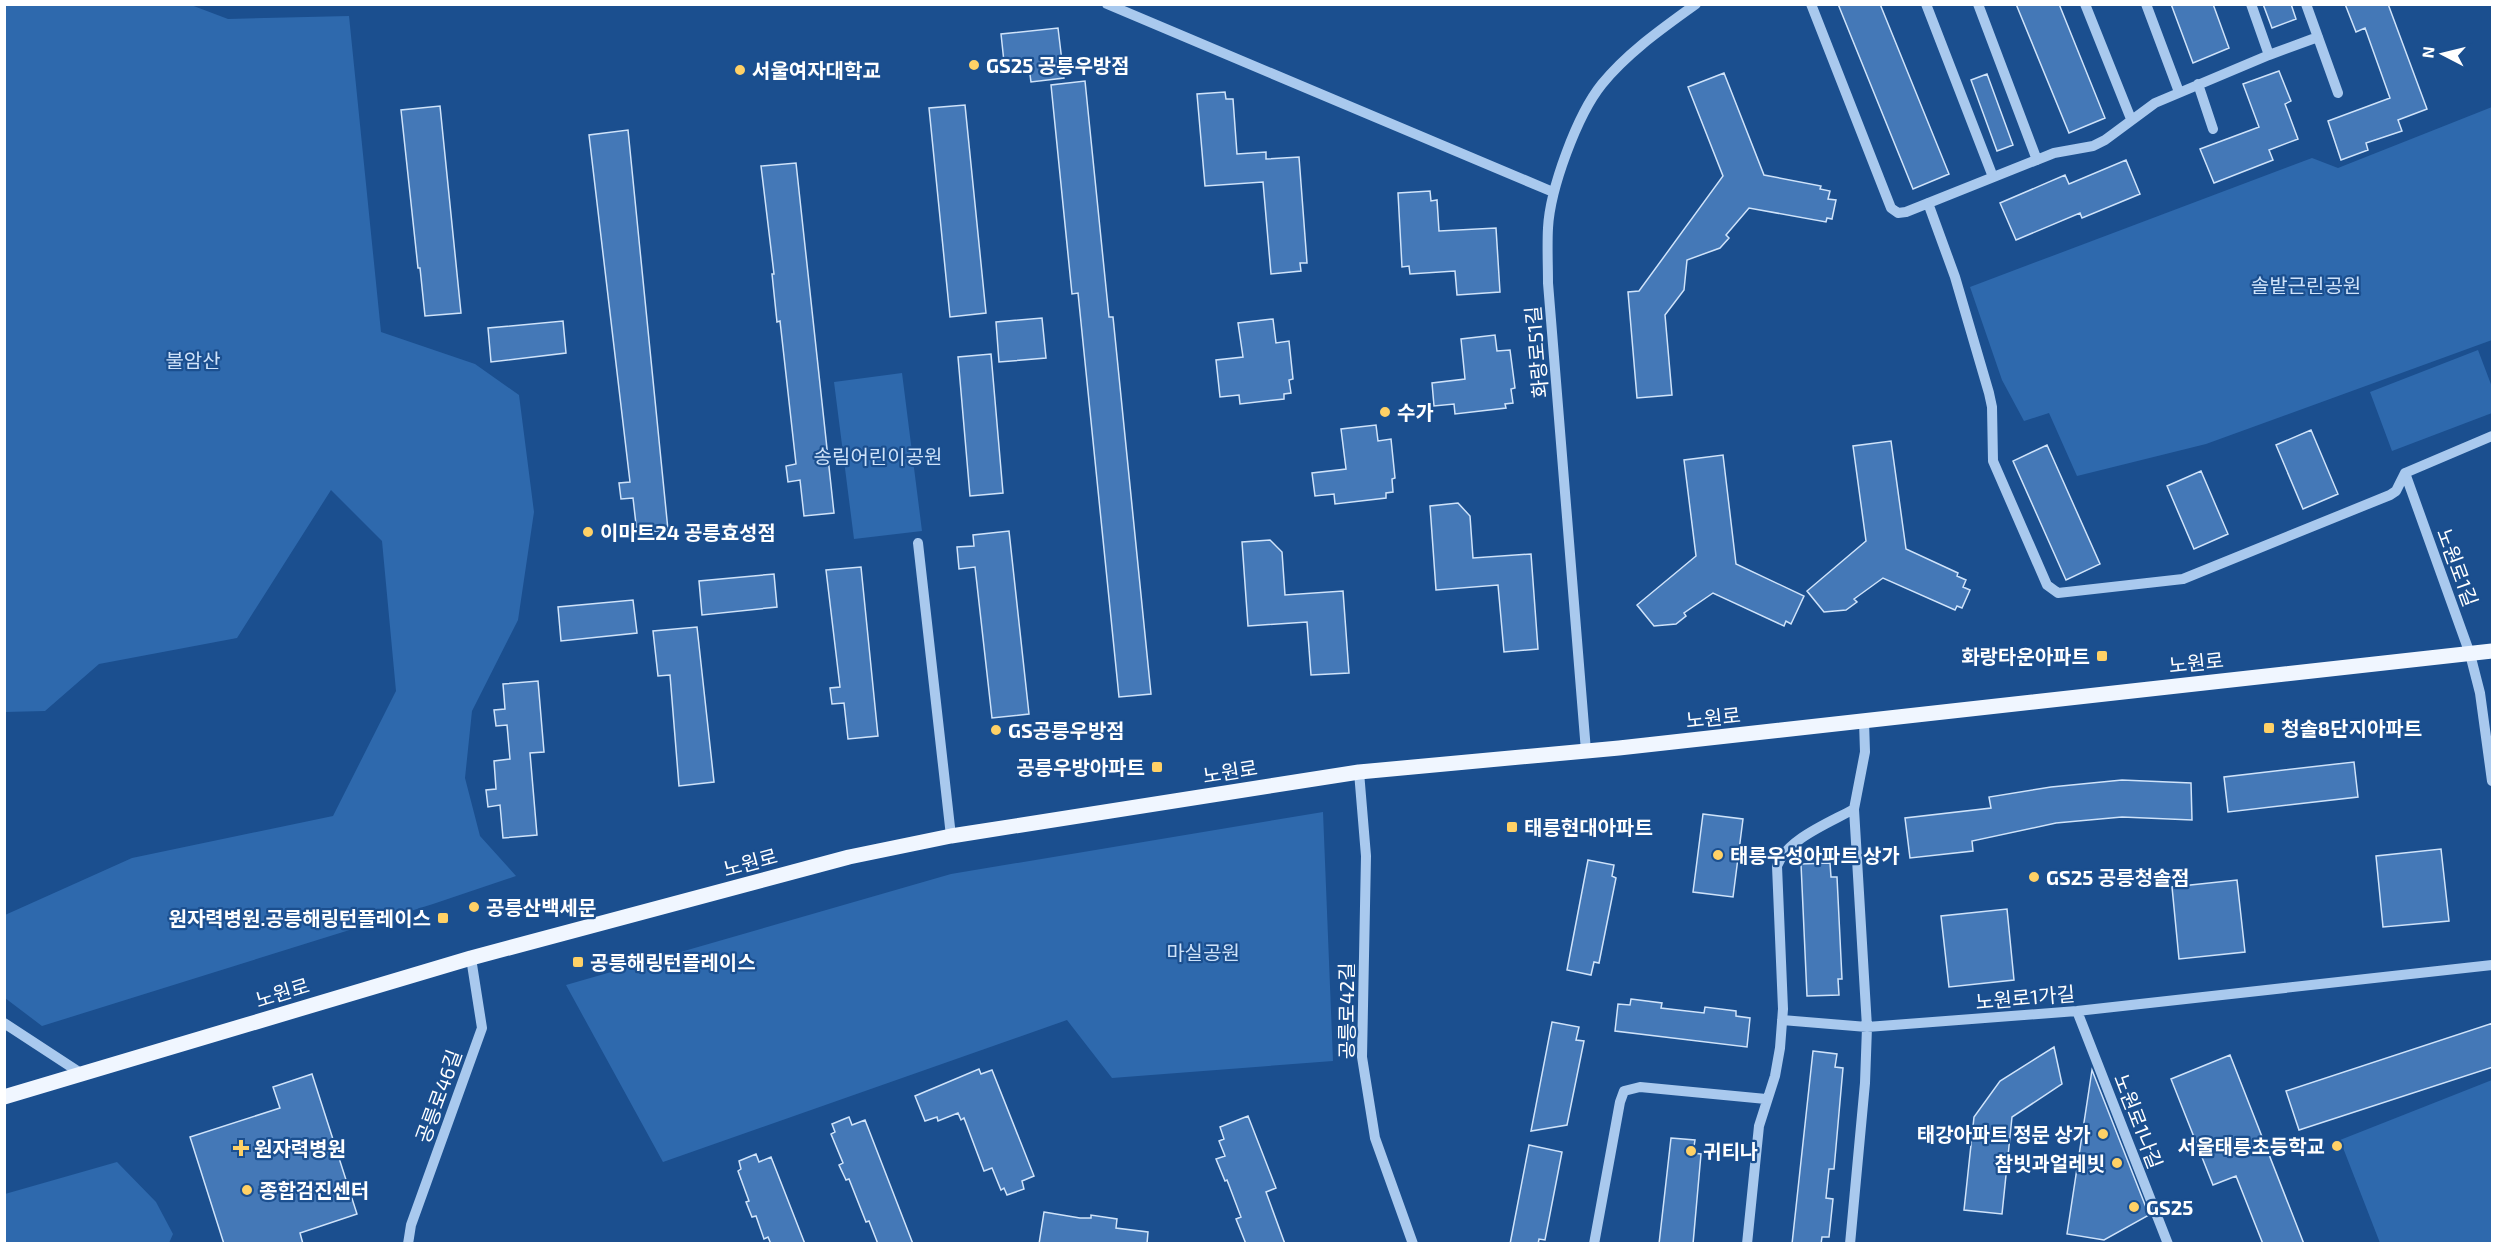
<svg xmlns="http://www.w3.org/2000/svg" width="2497" height="1248" font-family="'Exo 2','Noto Sans KR',sans-serif">
<style>
.green{fill:#2e69ad}
.building{fill:#4478b7;stroke:#cfe3fa;stroke-width:1.5}
.lines{fill:none;stroke-linecap:round;stroke-linejoin:round}
.minor{stroke:#a9c9ee;stroke-width:10}
.major{stroke:#f0f6ff;stroke-width:15}
.poi-dot{fill:#ffd166;stroke:#1b4f8f;stroke-width:2}
.labels{text-anchor:middle;dominant-baseline:central;stroke-width:4.5;stroke-linejoin:round;paint-order:stroke}
.poi-label{font-size:20px;font-weight:bold;fill:#fff;stroke:#1b4f8f;text-anchor:start}
.park-label{font-size:20px;fill:#cfe3fa;stroke:#1b4f8f}
.street-label{font-size:20px;fill:#fff;stroke:#1b4f8f}
</style>
<rect width="100%" height="100%" fill="#1b4f8f"/>
<path class="green" d="M5 4 191 5 228 19 349 16 381 332 475 364 519 395 534 512 518 620 472 711 465 778 480 836 516 876 433 904 42 1026 5 998V915L132 858 333 816 396 691 382 541 331 490 237 638 99 664 45 711 5 712Z
M2492 107V340L2206 444 2077 476 2049 413 2024 421 2002 380 1970 287 2312 158 2338 168Z
M2478 350 2492 387V413L2392 451 2370 392Z
M902 373 922 531 854 539 834 382Z
M1323 812 1333 1061 1112 1078 1067 1020 663 1162 566 985 951 874Z
M2492 1080V1243H2380L2340 1140Z
M117 1162 156 1202 173 1234 169 1243H5V1194Z"/>
<path class="building" d="M1838 4H1880L1949 174 1913 189Z
M2016 4H2059L2105 118 2069 133Z
M2171 4H2213L2229 48 2193 63Z
M2263 4H2291L2296 19 2272 28Z
M2345 4H2388L2427 109 2398 120 2402 131 2366 143 2368 150 2341 160 2328 121 2390 98 2365 28 2356 32Z
M1058 28 1064 78 1031 82 1028 60 1004 62 1001 34Z
M2279 71 2291 101 2285 104 2298 139 2269 150 2273 160 2214 183 2200 149 2259 127 2243 84Z
M1724 73 1764 175 1821 186 1820 189 1830 191 1828 199 1836 200 1832 219 1827 218 1826 222 1749 208 1726 235 1729 238 1720 248 1687 260 1684 290 1665 315 1672 395 1637 398 1628 292 1639 291 1723 176 1688 87Z
M1987 74 2013 145 1997 151 1971 80Z
M1085 81 1109 317H1113L1151 694 1119 697 1078 293 1072 294 1051 85Z
M1225 92 1226 99H1233L1237 154 1266 152V159L1299 157 1307 263H1300L1301 271 1271 274 1263 182 1205 186 1197 94Z
M965 105 986 313 950 317 929 108Z
M440 106 461 313 425 316 420 268H418L401 110Z
M628 130 668 530 637 533 633 498 621 499 619 483 630 482 589 135Z
M2126 160 2140 194 2082 218 2080 213 2016 240 2000 203 2065 175 2069 184Z
M796 163 834 513 804 516 800 480 788 482 786 466 796 464 780 321 777 322 772 274H774L761 166Z
M1430 191 1431 201 1437 200 1439 231 1496 228 1500 292 1457 295 1455 271 1410 274 1409 266 1402 267 1398 193Z
M1042 318 1046 358 999 362 996 322Z
M1273 319 1276 343 1289 341 1293 379 1289 380 1291 393 1284 394V399L1240 404 1239 395 1220 397 1216 360 1243 357 1238 323Z
M563 321 566 353 491 362 488 328Z
M1495 335 1497 351 1510 350 1515 388 1511 389 1513 403 1505 404 1506 408 1455 414 1454 404 1434 406 1432 383 1465 379 1461 339Z
M991 354 1003 493 970 496 958 357Z
M1376 425 1378 441 1391 439 1395 478 1392 479 1393 492 1386 493V498L1335 504 1334 494 1315 496 1312 473 1346 469 1341 429Z
M2311 430 2338 494 2303 509 2276 445Z
M1891 441 1906 549 1958 573 1957 576 1966 580 1963 587 1970 590 1962 608 1957 606 1955 610 1883 578 1854 599 1857 602 1846 610 1824 612 1807 591 1866 541 1853 446Z
M2047 445 2100 564 2066 580 2013 461Z
M1723 455 1736 564 1804 596 1791 624 1786 621 1784 626 1713 593 1684 613 1686 616 1676 624 1654 626 1637 605 1696 556 1684 460Z
M2201 471 2228 534 2194 549 2167 486Z
M1458 503 1470 516 1473 558 1531 554 1538 649 1504 652 1498 585 1436 590 1430 506Z
M1009 531 1029 714 992 718 975 567 959 569 957 547 974 546 973 535Z
M1270 540 1282 552 1285 595 1343 591 1349 673 1311 675 1307 622 1248 626 1242 542Z
M861 567 878 736 848 739 844 703 832 704 830 688 840 687 826 570Z
M774 574 777 607 702 615 699 581Z
M633 600 637 633 561 641 558 607Z
M697 627 714 782 679 786 670 675 658 676 653 631Z
M538 681 544 752 530 753 537 835 503 838 500 805 488 807 486 790 496 789 494 761 510 759 507 725 496 726 494 710 505 709 503 684Z
M2354 762 2358 797 2228 812 2224 777Z
M2122 780 2191 783 2192 820 2122 817 2056 823 1972 841 1973 851 1910 858 1905 818 1991 808 1989 797 2051 787Z
M1703 814 1743 819 1733 897 1693 892Z
M2441 849 2449 921 2383 927 2376 856Z
M1588 860 1614 865 1612 876 1616 878 1599 963 1594 962 1591 975 1567 970Z
M1830 863 1831 877H1837L1842 979H1838L1839 995 1807 996 1801 864Z
M2237 880 2245 952 2179 959 2172 887Z
M2007 909 2014 980 1949 987 1941 916Z
M1631 999 1662 1003 1661 1008 1704 1013 1705 1007 1736 1011V1016L1750 1018 1747 1047 1615 1031 1618 1004 1630 1005Z
M1552 1022 1579 1027 1576 1040 1584 1041 1567 1125 1531 1131Z
M2493 1023V1067L2299 1130 2286 1091Z
M2054 1047 2062 1084 2012 1117 2002 1214 1964 1210 1974 1117 2000 1081Z
M1813 1051 1837 1054 1835 1067 1843 1068 1834 1169H1829L1826 1198 1833 1199 1829 1237H1822L1821 1244H1792Z
M2230 1055 2304 1244H2263L2236 1176 2213 1185 2171 1079Z
M979 1069 981 1074 992 1070 1034 1176 1022 1181 1024 1189 1007 1195 1004 1188 1001 1190 992 1168 984 1171 964 1118 961 1120 958 1113 938 1121 937 1117 925 1121 915 1096Z
M2092 1070 2149 1215 2104 1240 2067 1234Z
M312 1074 357 1214 300 1233 303 1244H224L190 1137 280 1108 273 1087Z
M1248 1116 1276 1188 1266 1192 1285 1244H1246L1236 1219 1241 1217 1227 1180 1225 1181 1216 1159 1225 1156 1219 1141 1224 1139 1220 1127Z
M849 1117 852 1125 865 1120 913 1244H878L869 1221 866 1222 849 1179 846 1180 839 1165 843 1163 831 1134 835 1132 832 1124Z
M1671 1138 1695 1140 1693 1153 1701 1154 1693 1244H1659Z
M1529 1145 1562 1152 1545 1240 1539 1239 1538 1244H1510Z
M756 1154 759 1162 771 1157 805 1244H771L768 1237 764 1239 756 1216 752 1217 746 1202 749 1201 738 1171 741 1169 739 1161Z
M1044 1212 1080 1218H1091V1215L1117 1219 1116 1228 1148 1232 1147 1244H1039Z"/>
<g class="lines">
<path class="minor" d="M1107 4 1553 192
M1811 4 1891 208 1898 213 1906 212 2054 153 2093 146 2105 140 2155 103 2269 55 2318 37
M1926 4 1993 177
M1978 4 2037 160
M2085 4 2131 119
M2146 4 2179 92
M2251 4 2269 55
M2306 4 2338 93
M2198 84 2213 129
M1928 203 1955 277 1989 393 1992 407 1993 461 2047 585 2058 593 2183 579 2390 495 2396 491 2405 473 2492 436
M2405 473 2470 654 2480 693 2492 781
M918 543 951 836
M1586 751 1548 283C1548 265 1547 246 1548 228 1550 189 1577 115 1602 84 1628 52 1663 28 1696 4
M1359 772 1366 856 1362 1057 1375 1138 1413 1244
M2077 1011 2168 1244
M1782 1020 1867 1027 2077 1011 2492 965
M4 1023 82 1074
M408 1244 411 1225 482 1028 471 958
M1594 1244 1620 1102 1624 1091 1640 1087 1766 1099
M1747 1244 1759 1126 1775 1076 1780 1048 1783 1009 1777 866C1787 839 1829 823 1854 809
M1850 1244 1865 1083 1867 1027 1854 809 1865 752 1864 721"/>
<path class="major" d="M4 1097 471 958 849 857 951 836 1359 772 1619 748 2492 651"/>
</g>
<g class="poi-dot">
<circle cx="974" cy="65" r="6"/>
<circle cx="740" cy="70" r="6"/>
<circle cx="1385" cy="412" r="6"/>
<circle cx="588" cy="532" r="6"/>
<rect x="2096" y="650" width="12" height="12" rx="3"/>
<rect x="2263" y="722" width="12" height="12" rx="3"/>
<circle cx="996" cy="730" r="6"/>
<rect x="1151" y="761" width="12" height="12" rx="3"/>
<rect x="1506" y="821" width="12" height="12" rx="3"/>
<circle cx="1718" cy="855" r="6"/>
<circle cx="2034" cy="877" r="6"/>
<circle cx="474" cy="907" r="6"/>
<rect x="437" y="912" width="12" height="12" rx="3"/>
<rect x="572" y="956" width="12" height="12" rx="3"/>
<circle cx="2103" cy="1134" r="6"/>
<circle cx="2337" cy="1146" r="6"/>
<path d="M238 1139h6v6h6v6h-6v6h-6v-6h-6v-6h6z"/>
<circle cx="1691" cy="1151" r="6"/>
<circle cx="2117" cy="1163" r="6"/>
<circle cx="247" cy="1190" r="6"/>
<circle cx="2134" cy="1207" r="6"/>
</g>
<g class="labels">
<g class="poi-label">
<text x="986" y="65">GS25 공릉우방점</text>
<text x="752" y="70">서울여자대학교</text>
<text x="1397" y="412">수가</text>
<text x="600" y="532">이마트24 공릉효성점</text>
<text x="2090" y="656" text-anchor="end">화랑타운아파트</text>
<text x="2281" y="728">청솔8단지아파트</text>
<text x="1008" y="730">GS공릉우방점</text>
<text x="1145" y="767" text-anchor="end">공릉우방아파트</text>
<text x="1524" y="827">태릉현대아파트</text>
<text x="1730" y="855">태릉우성아파트 상가</text>
<text x="2046" y="877">GS25 공릉청솔점</text>
<text x="486" y="907">공릉산백세문</text>
<text x="431" y="918" text-anchor="end">원자력병원.공릉해링턴플레이스</text>
<text x="590" y="962">공릉해링턴플레이스</text>
<text x="2091" y="1134" text-anchor="end">태강아파트 정문 상가</text>
<text x="2325" y="1146" text-anchor="end">서울태릉초등학교</text>
<text x="254" y="1148">원자력병원</text>
<text x="1703" y="1151">귀티나</text>
<text x="2105" y="1163" text-anchor="end">참빗과얼레빗</text>
<text x="259" y="1190">종합검진센터</text>
<text x="2146" y="1207">GS25</text>
</g>
<g class="park-label">
<text x="2306" y="285">솔밭근린공원</text>
<text x="193" y="360">불암산</text>
<text x="878" y="456">송림어린이공원</text>
<text x="1203" y="952">마실공원</text>
</g>
<g class="street-label">
<text transform="translate(1536 352) rotate(-95)">화랑로51길</text>
<text transform="translate(2458 567) rotate(70)">노원로1길</text>
<text transform="translate(2196 662) rotate(-6)">노원로</text>
<text transform="translate(1713 717) rotate(-6)">노원로</text>
<text transform="translate(1230 771) rotate(-9)">노원로</text>
<text transform="translate(750 862) rotate(-15)">노원로</text>
<text transform="translate(282 992) rotate(-17)">노원로</text>
<text transform="translate(2025 997) rotate(-5)">노원로1가길</text>
<text transform="translate(1346 1011) rotate(-90)">공릉로42길</text>
<text transform="translate(438 1096) rotate(-70)">공릉로46길</text>
<text transform="translate(2139 1121) rotate(69)">노원로1나길</text>
</g>
</g>
<rect width="2497" height="1248" fill="none" stroke="#ffffff" stroke-width="12"/>
<g transform="translate(2443 54) rotate(277)" stroke="#1b4f8f" stroke-width="4.5" paint-order="stroke">
<path d="M0-4.5L10 22L0 15L-10 22Z" fill="#ffffff"/>
<text y="-9" font-size="16" font-weight="bold" text-anchor="middle" fill="#ffffff">N</text>
</g>
</svg>
